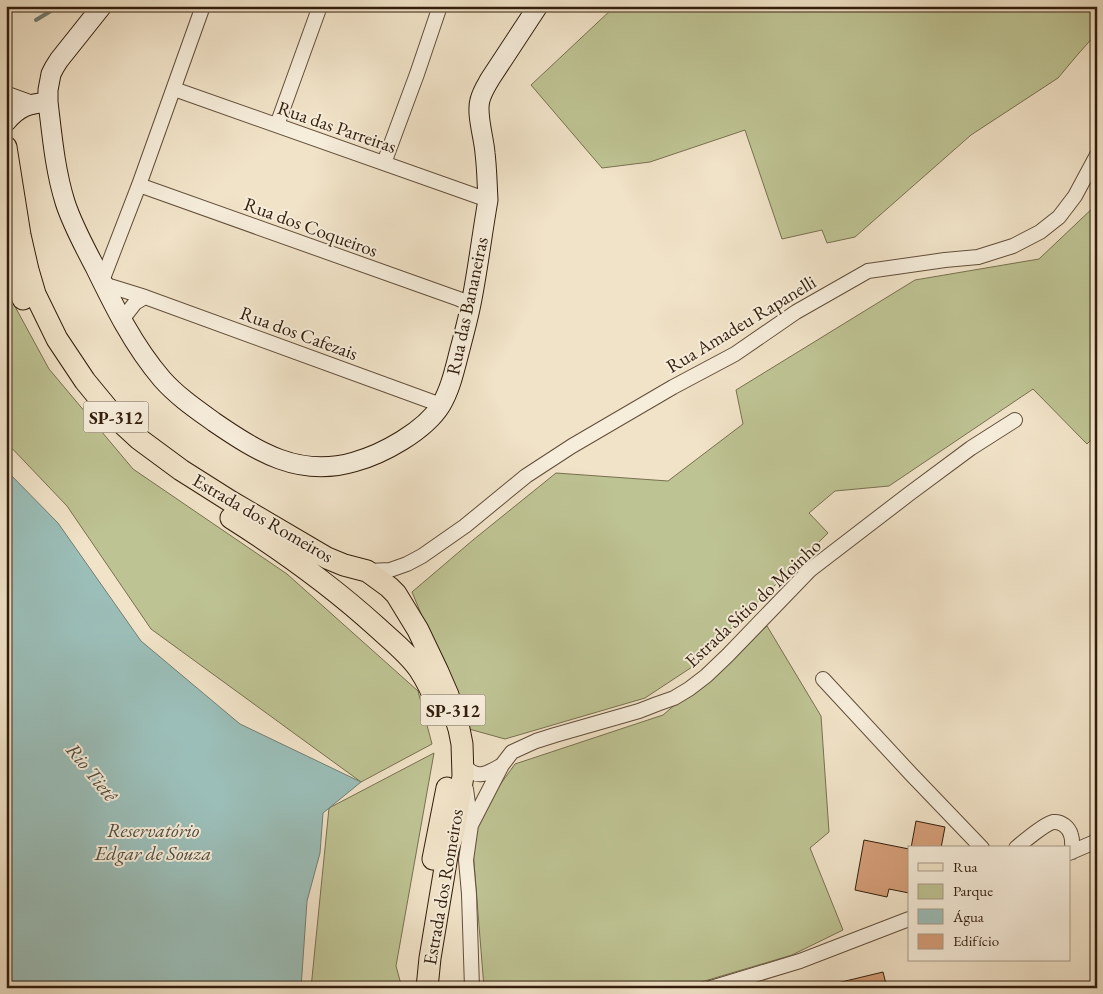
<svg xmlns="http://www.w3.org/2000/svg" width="1103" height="994" font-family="'EB Garamond',serif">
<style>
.green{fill:#bec393;stroke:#78704f}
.water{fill:#9bbeb8;stroke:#717e73}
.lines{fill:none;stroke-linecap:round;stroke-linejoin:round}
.stream{stroke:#717e73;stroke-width:4}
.building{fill:#d59e78;stroke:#321d0b}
.street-casing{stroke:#624e3a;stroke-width:16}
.secondary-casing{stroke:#321d0b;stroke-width:21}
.primary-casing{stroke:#321d0b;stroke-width:23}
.street{stroke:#f6eddb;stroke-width:14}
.secondary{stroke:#f6eddb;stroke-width:19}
.primary{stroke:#f1e3c8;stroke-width:21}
.labels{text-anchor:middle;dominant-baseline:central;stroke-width:4;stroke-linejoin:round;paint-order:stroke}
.shield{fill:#f6eddb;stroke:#6d5b49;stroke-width:1}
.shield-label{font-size:18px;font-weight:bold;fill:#321d0b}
.street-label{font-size:19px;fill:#321d0b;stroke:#f6eddb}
.water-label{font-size:20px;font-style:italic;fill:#524d3f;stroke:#f6eddb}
</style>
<rect width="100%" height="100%" fill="#f1e3c8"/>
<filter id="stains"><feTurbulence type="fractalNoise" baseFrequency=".004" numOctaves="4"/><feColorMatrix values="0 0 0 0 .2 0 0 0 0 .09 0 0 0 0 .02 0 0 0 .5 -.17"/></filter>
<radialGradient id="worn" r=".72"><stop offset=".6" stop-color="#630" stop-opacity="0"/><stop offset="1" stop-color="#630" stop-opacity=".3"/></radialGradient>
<path class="green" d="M614 6H1097V33L1079 53 1058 78 971 135 855 237 827 243 822 230 782 239 745 130 650 162 602 168 531 85 613 8Z
M1097 204V434L1087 444 1033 389 889 486 835 491 809 513 828 533 692 667 645 698 505 739 469 729 412 592 473 540 556 473 668 481 743 424 736 390 915 280 1039 259Z
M6 290 49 369 133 469 287 574 418 691 432 744 361 782 151 629 67 506 6 442Z
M767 626 821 716 829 832 810 848 843 930 792 955 681 988H484L471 825 515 764 663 715Z
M434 753 396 966 402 988H311L329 808Z"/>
<path class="water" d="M6 470 58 523 141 641 240 724 361 782 323 813 320 853 307 901 301 988H6Z"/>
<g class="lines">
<path class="stream" d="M36 20 59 6"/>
</g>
<path class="building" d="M916 821 945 827 941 848H911Z
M864 840 909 849V893L889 889 887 897 855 890Z
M883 972 887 988H834L833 984Z"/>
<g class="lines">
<g class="street-casing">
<path id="street" d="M174 89 488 200
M277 125 320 6
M384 163 417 74 440 6
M139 185 459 299 471 304
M102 281 139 185 203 6
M103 284 145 297 441 405
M121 321 135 303 145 297
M368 571 390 570 407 564 422 556 465 526 526 476 572 446 673 387 735 354 796 312 868 271 945 260 978 257 1013 246 1040 232 1059 217 1075 196 1097 155
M823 679 911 774 982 848
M463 764C477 781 486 774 502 765
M466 789 471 825 466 860 469 894 472 988
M471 825 502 765 512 752 536 741 555 735 639 711 657 704 674 698 689 689 706 676 728 655 810 570 909 494 971 448 1015 420
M1016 848C1023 842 1045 824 1053 822 1062 821 1069 828 1071 835 1073 841 1072 847 1072 852
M1069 853 1097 841
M711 988 800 961 909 919"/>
</g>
<g class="secondary-casing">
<path id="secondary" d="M102 6 59 60 54 68 51 74 48 90V102C52 135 55 170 65 202 72 224 84 246 95 267 114 306 133 345 162 379 177 396 196 409 214 422 258 452 299 478 354 462 383 454 425 431 441 405 451 388 455 368 460 349 464 334 468 319 471 304 478 269 482 234 488 200 487 184 487 169 485 153 484 138 476 114 480 100 482 92 486 86 490 79L538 6
M6 96 28 104
M6 122C19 106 29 104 48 102"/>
</g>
<g class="primary-casing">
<path id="primary" d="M6 147 20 235 28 270 35 294 57 339 85 381 113 415 139 439 181 470 230 501 327 558 344 565 367 571 389 587 396 594 418 630 438 672 448 695 459 729 462 744 463 776 454 831 448 850 430 958 427 988
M6 254 23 299
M231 518C283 551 333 587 378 628 392 641 408 653 419 669 427 681 433 694 438 707
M433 859 447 788"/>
</g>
<use href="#street" class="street"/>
<use href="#secondary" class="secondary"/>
<use href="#primary" class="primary"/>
</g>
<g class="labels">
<g class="shield">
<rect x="83.5" y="401.5" width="65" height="31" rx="4"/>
<rect x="420.5" y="694.5" width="65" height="31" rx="4"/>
</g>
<g class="shield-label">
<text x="116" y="417">SP-312</text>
<text x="453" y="710">SP-312</text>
</g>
<g class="street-label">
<text transform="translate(337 127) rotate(19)">Rua das Parreiras</text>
<text transform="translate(311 227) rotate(20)">Rua dos Coqueiros</text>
<text transform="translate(467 306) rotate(-78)">Rua das Bananeiras</text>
<text transform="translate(741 324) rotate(-31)">Rua Amadeu Rapanelli</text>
<text transform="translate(299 333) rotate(20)">Rua dos Cafezais</text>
<text transform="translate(263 518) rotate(30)">Estrada dos Romeiros</text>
<text transform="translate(753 603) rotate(-43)">Estrada Sítio do Moinho</text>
<text transform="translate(443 887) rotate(-80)">Estrada dos Romeiros</text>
</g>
<g class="water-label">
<text transform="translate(92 772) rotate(51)">Rio Tietê</text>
<text x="153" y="830">Reservatório<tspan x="153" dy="23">Edgar de Souza</tspan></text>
</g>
</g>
<rect width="1103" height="994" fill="none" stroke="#f1e3c8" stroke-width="25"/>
<rect x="8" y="8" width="1088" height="979" fill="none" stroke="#321d0b" stroke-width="2.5"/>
<rect x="12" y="12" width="1078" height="969" fill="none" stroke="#321d0b"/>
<rect x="908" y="846" width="162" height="115" fill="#f6eddb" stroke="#a89a88"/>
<rect x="918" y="863" width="25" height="8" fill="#f1e3c8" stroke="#a89a88"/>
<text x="953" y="872" font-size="15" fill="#321d0b">Rua</text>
<rect x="918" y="884" width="25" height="15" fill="#bec393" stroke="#a89a88"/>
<text x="953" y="896" font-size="15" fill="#321d0b">Parque</text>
<rect x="918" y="909" width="25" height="15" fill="#9bbeb8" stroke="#a89a88"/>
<text x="953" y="922" font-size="15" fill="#321d0b">Água</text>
<rect x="918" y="934" width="25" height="15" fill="#d59e78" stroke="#a89a88"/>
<text x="953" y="946" font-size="15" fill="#321d0b">Edifício</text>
<rect width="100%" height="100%" filter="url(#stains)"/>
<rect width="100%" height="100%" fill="url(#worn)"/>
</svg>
